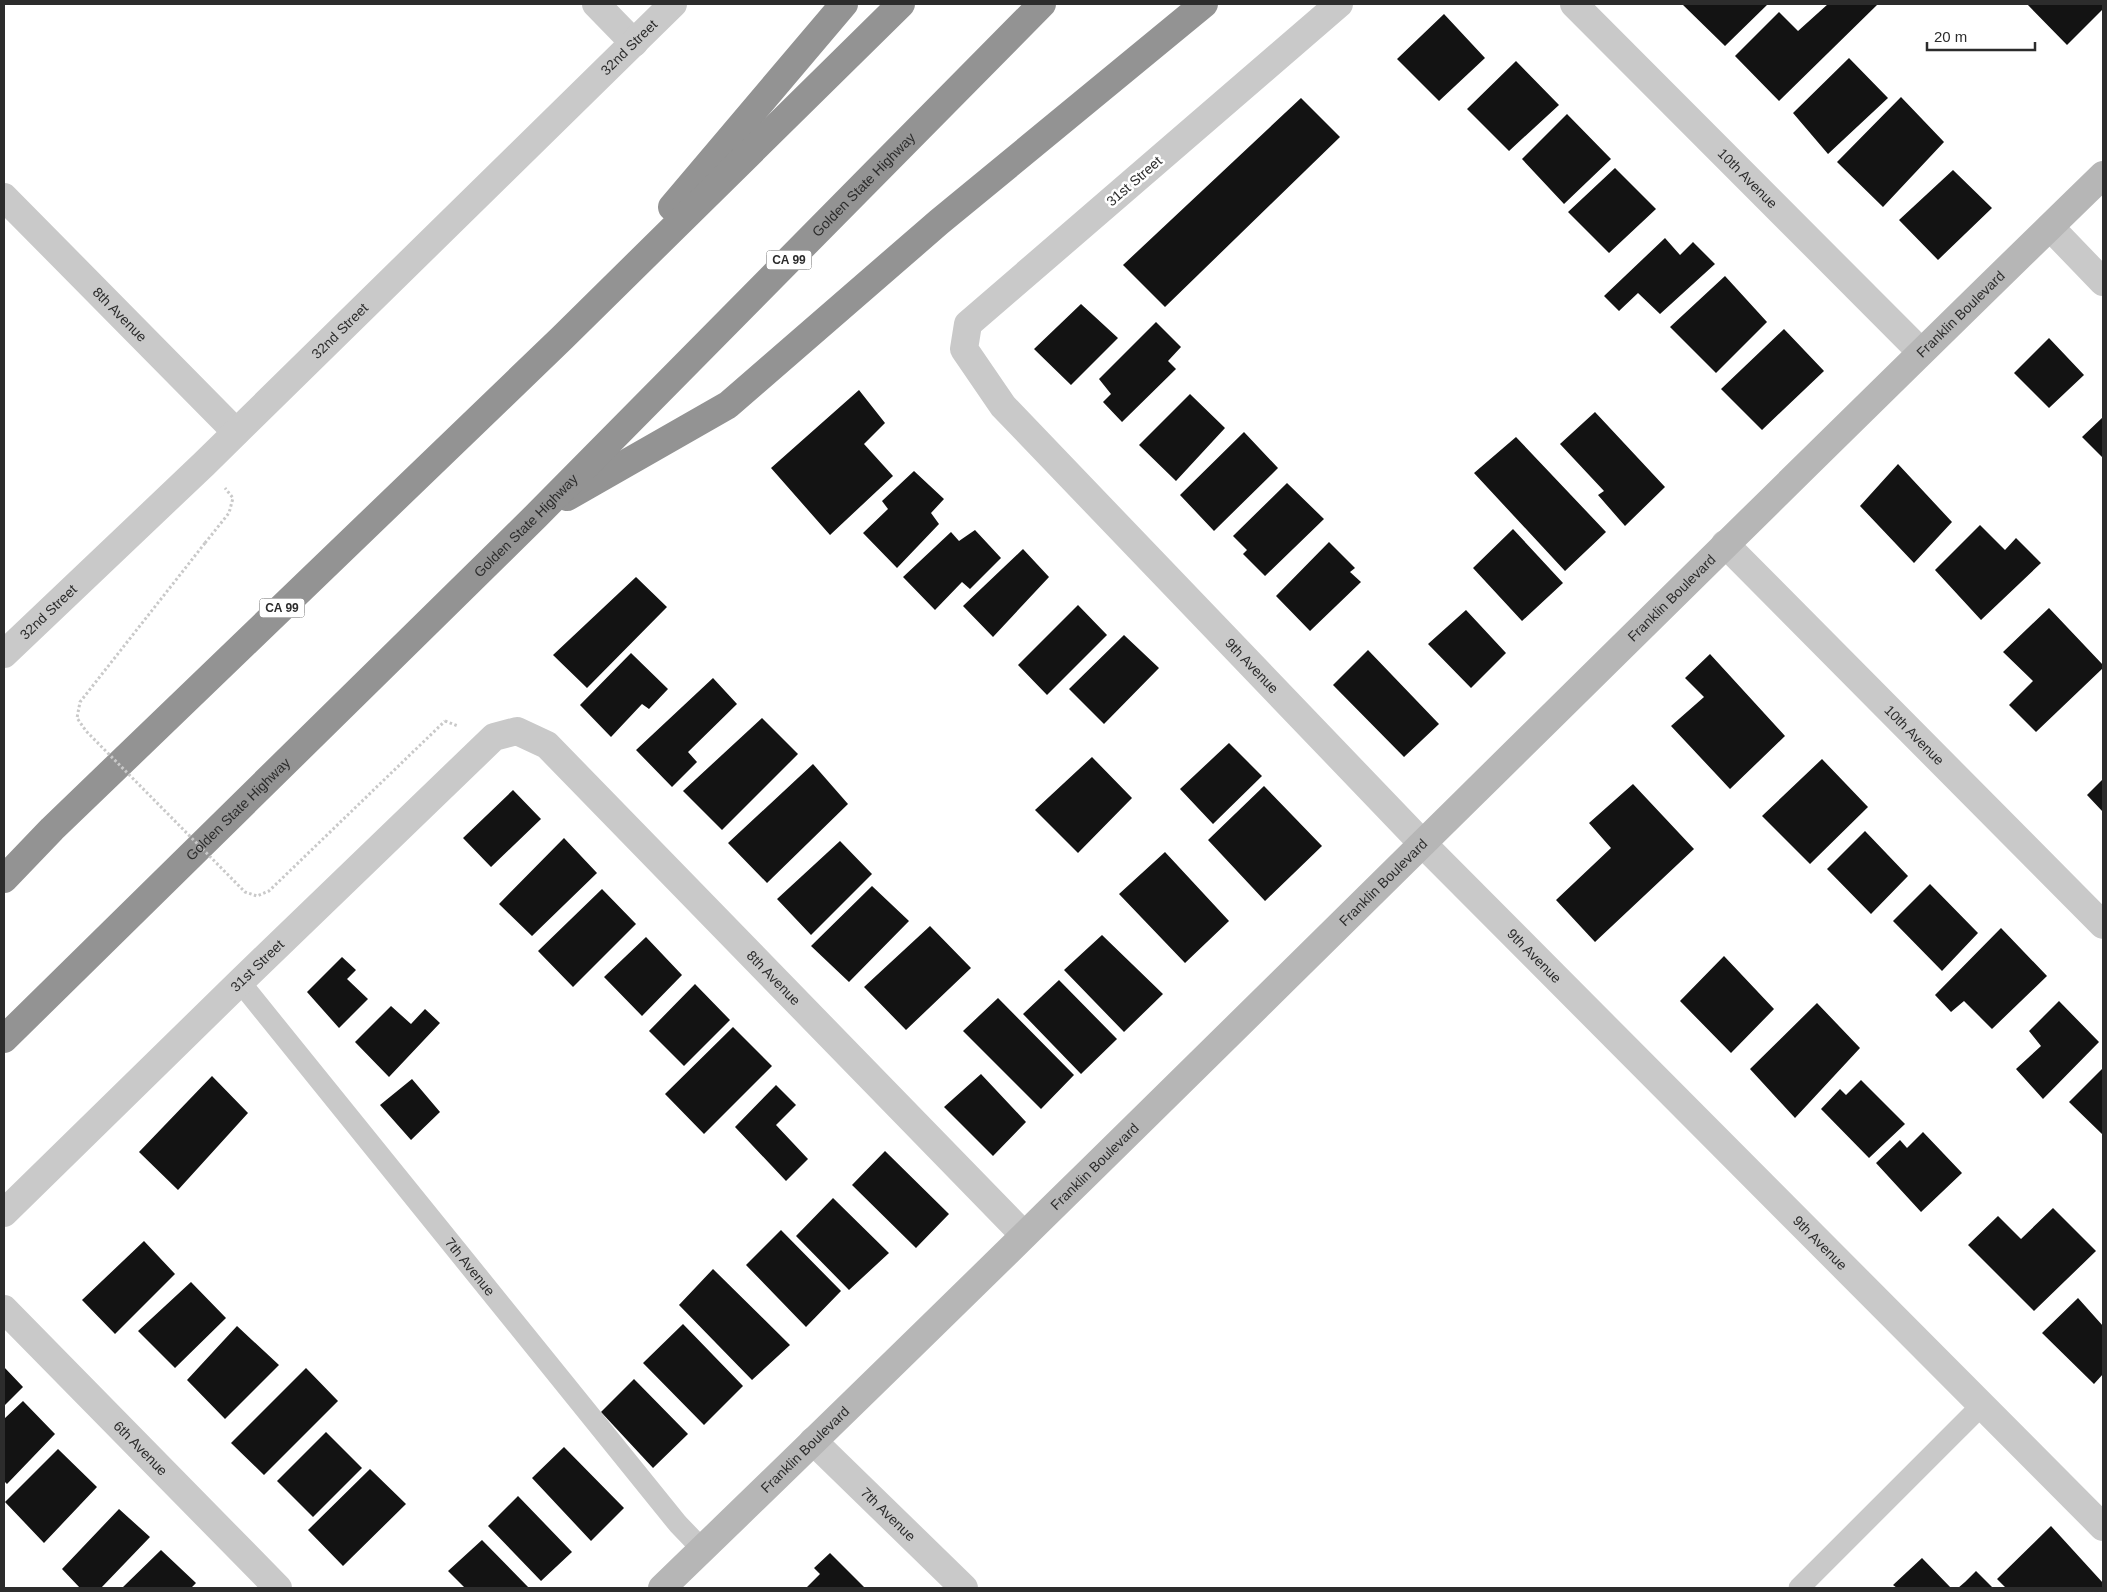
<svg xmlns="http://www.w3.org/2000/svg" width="2107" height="1592" font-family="Arial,sans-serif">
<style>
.building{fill:#131313}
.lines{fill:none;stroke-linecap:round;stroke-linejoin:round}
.path{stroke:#c9c9c9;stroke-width:3;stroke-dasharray:2.5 2.5;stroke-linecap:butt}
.service{stroke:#c9c9c9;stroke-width:21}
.minor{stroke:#c9c9c9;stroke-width:28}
.secondary{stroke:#b6b6b6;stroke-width:28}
.motorway{stroke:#939393;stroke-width:28}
.path-bridge{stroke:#c9c9c9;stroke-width:3;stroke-dasharray:2.5 2.5;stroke-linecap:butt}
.labels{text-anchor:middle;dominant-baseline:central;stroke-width:5;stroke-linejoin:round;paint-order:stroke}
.shield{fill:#fff;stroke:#6b6b6b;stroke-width:1}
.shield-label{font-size:12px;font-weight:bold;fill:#2c2c2c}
.street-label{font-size:14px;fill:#2c2c2c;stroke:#fff}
</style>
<rect width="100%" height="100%" fill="#fff"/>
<path class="building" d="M1684 4H1768L1725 46 1683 5Z
M1828 4 1877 5 1779 101 1735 56 1779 12 1798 31Z
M2027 4H2103V9L2067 45Z
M1444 14 1485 58 1439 101 1397 59Z
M1849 58 1888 98 1828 154 1793 113Z
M1516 61 1559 105 1509 151 1467 109Z
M1901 97 1944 142 1883 207 1837 162Z
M1301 98 1340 137 1165 307 1123 265Z
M1567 114 1611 159 1564 204 1522 159Z
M1615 168 1656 209 1609 253 1568 212Z
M1953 170 1992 208 1938 260 1899 220Z
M1665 238 1680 255 1693 242 1715 264 1660 314 1638 293 1619 311 1604 296Z
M1725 276 1767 322 1716 373 1670 327Z
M1081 304 1118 338 1071 385 1034 349Z
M1156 322 1181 347 1168 361 1176 369 1122 422 1103 402 1111 394 1099 379Z
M1784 329 1824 371 1762 430 1721 389Z
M2049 338 2084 375 2049 408 2014 373Z
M859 390 885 423 864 444 893 476 830 535 771 468Z
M1190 394 1225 428 1176 481 1139 445Z
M1595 412 1665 487 1625 526 1598 495 1604 491 1560 444Z
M2103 417V458L2082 437Z
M1244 432 1278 468 1214 531 1180 495Z
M1516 437 1606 532 1565 571 1474 473Z
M1898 464 1952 522 1914 563 1860 506Z
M914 471 944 499 931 513 939 524 897 568 863 533 888 509 882 501Z
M1287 483 1324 519 1265 576 1243 554 1247 550 1233 536Z
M1980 525 2005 550 2016 538 2041 563 1981 620 1935 570Z
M1513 529 1563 583 1522 621 1473 568Z
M975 530 1001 558 970 589 962 582 935 610 903 577 951 532 959 541Z
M1329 542 1355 568 1350 572 1361 582 1310 631 1276 596Z
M1023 549 1049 577 993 637 963 606Z
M636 577 667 607 587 688 553 655Z
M1078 605 1107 635 1047 695 1018 665Z
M2049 608 2103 665V668L2036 732 2009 705 2033 681 2003 652Z
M1466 610 1506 653 1471 688 1428 644Z
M1124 635 1159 668 1104 724 1069 689Z
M1368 650 1439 724 1404 757 1333 685Z
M631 653 668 689 649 709 642 704 611 737 580 705Z
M1710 654 1785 736 1730 789 1671 726 1704 697 1685 678Z
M713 678 737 704 688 752 697 762 672 787 636 750Z
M762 718 798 754 722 830 683 791Z
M1229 743 1262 776 1213 824 1180 789Z
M1092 757 1132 798 1078 853 1035 810Z
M1822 759 1868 807 1810 864 1762 816Z
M813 764 848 804 767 883 728 843Z
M2103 779V812L2087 795Z
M1633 784 1694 849 1595 942 1556 900 1611 848 1589 823Z
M1264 786 1322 846 1265 901 1208 840Z
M513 790 541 819 491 867 463 838Z
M1865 831 1908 876 1871 914 1827 869Z
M564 838 597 873 532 936 499 904Z
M840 841 872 874 811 935 777 899Z
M1165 852 1229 921 1185 963 1119 894Z
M1930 884 1978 933 1942 971 1893 921Z
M872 886 909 921 849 982 811 946Z
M602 889 636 924 573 987 538 951Z
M930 926 971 968 906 1030 864 987Z
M2001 928 2047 976 1992 1029 1964 1001 1951 1012 1935 995Z
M1102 935 1163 994 1124 1032 1064 970Z
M646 937 682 975 642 1016 604 977Z
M1724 956 1774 1009 1731 1053 1680 1001Z
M342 957 356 970 347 979 368 999 339 1028 307 992Z
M1059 980 1117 1039 1081 1074 1023 1014Z
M695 984 730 1020 684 1066 649 1031Z
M998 998 1074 1075 1041 1109 963 1031Z
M2059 1001 2099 1042 2043 1099 2016 1069 2041 1046 2029 1031Z
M1817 1003 1860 1048 1795 1118 1750 1069Z
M391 1006 411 1024 425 1009 440 1023 389 1077 355 1042Z
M733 1027 772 1066 704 1134 665 1094Z
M2103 1068V1135L2069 1102Z
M981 1074 1026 1122 993 1156 944 1107Z
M212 1076 248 1113 178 1190 139 1152Z
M412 1079 440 1112 411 1140 380 1105Z
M1861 1080 1905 1124 1869 1158 1821 1109 1840 1089 1846 1095Z
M776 1085 796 1105 776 1125 808 1159 786 1181 735 1127Z
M1923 1132 1962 1173 1921 1212 1876 1163 1900 1140 1907 1148Z
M885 1151 949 1214 916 1248 852 1185Z
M833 1198 889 1253 849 1290 796 1236Z
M2053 1208 2096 1251 2034 1311 1968 1245 1998 1216 2021 1239Z
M781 1230 841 1291 806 1327 746 1265Z
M144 1241 175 1274 115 1334 82 1300Z
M713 1269 790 1345 752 1380 679 1305Z
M191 1282 226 1318 175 1368 138 1331Z
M2078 1298 2103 1326V1374L2094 1384 2042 1333Z
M683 1324 743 1386 704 1425 643 1363Z
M237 1326 279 1365 225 1419 187 1380Z
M4 1367 23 1387 4 1406Z
M306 1368 338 1401 264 1475 231 1443Z
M634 1379 688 1434 653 1468 601 1412Z
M23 1401 55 1434 7 1484 4 1481V1419Z
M326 1432 362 1468 313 1517 277 1481Z
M564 1447 624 1508 591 1541 532 1478Z
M58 1449 97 1487 44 1543 5 1502Z
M370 1469 406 1504 343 1566 308 1530Z
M518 1496 572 1552 541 1581 488 1526Z
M119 1509 150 1537 101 1588H80L62 1569Z
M2051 1526 2103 1583V1588H2006L1997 1579Z
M482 1540 529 1588H465L448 1571Z
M161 1550 196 1583 191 1588H122Z
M830 1553 865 1588H806L820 1574 814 1568Z
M1922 1558 1951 1588H1897L1893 1585Z
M1976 1571 1993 1588H1958L1965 1582Z"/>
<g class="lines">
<path class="path" d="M205 543 229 513 233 498 225 488
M445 721 458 726"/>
<g class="service">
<path id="s1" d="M240 982 678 1524 702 1549"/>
<path d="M1799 1588 1982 1405"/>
</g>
<g class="minor">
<path d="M596 4 634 43"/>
<path id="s2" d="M1339 4 968 324 964 349 1003 406 1423 844 2103 1527"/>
<path id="s3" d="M1574 4 1921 352"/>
<path id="s4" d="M4 197 236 432"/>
<path d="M2050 227 2103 282"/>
<path id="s5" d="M1725 544 2103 925"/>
<path id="s6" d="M4 654 204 464 673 4"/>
<path id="s7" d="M4 1213 240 982 494 737 517 731 547 745 1024 1235"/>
<path id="s8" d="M4 1309 278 1588"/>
<path id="s9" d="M813 1441 964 1588"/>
</g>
<path class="secondary" id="s10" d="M662 1588C1146 1121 1621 644 2103 175"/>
<g class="motorway">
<path d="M672 207 844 4"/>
<path d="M567 497 728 405 939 222 1204 4"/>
<path d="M4 879 52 829 562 338 901 4"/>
<path id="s11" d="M4 1039 536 516 1042 4"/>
</g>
<path class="path-bridge" d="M205 543 80 702 77 718 86 731 245 892 257 896 269 891 445 721"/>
</g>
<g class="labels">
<g class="shield">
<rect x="766.5" y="250.5" width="45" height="19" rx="4"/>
<rect x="259.5" y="598.5" width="45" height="19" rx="4"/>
</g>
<g class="shield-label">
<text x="789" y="260">CA 99</text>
<text x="282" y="608">CA 99</text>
</g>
<g class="street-label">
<text stroke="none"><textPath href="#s6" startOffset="871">32nd Street</textPath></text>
<text stroke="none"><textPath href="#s3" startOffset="246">10th Avenue</textPath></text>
<text transform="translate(1134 181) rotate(-41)">31st Street</text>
<text stroke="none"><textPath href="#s11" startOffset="1212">Golden State Highway</textPath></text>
<text stroke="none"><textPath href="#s10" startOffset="1819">Franklin Boulevard</textPath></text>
<text stroke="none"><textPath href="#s4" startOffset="165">8th Avenue</textPath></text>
<text stroke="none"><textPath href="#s6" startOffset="466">32nd Street</textPath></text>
<text stroke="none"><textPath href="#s11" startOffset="732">Golden State Highway</textPath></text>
<text stroke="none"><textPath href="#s10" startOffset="1414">Franklin Boulevard</textPath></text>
<text stroke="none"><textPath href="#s6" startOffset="61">32nd Street</textPath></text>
<text stroke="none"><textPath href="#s2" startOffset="944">9th Avenue</textPath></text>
<text stroke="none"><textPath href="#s5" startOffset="269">10th Avenue</textPath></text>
<text stroke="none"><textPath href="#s11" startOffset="328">Golden State Highway</textPath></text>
<text stroke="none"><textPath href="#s10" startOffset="1009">Franklin Boulevard</textPath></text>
<text stroke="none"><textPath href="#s2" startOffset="1349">9th Avenue</textPath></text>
<text stroke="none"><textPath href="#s7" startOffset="354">31st Street</textPath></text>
<text stroke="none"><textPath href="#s7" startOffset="1065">8th Avenue</textPath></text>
<text stroke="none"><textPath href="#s10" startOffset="604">Franklin Boulevard</textPath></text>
<text stroke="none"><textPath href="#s2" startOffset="1754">9th Avenue</textPath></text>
<text stroke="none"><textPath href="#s1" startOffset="366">7th Avenue</textPath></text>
<text stroke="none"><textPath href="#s8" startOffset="195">6th Avenue</textPath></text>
<text stroke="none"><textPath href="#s10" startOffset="199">Franklin Boulevard</textPath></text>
<text stroke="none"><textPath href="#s9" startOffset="105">7th Avenue</textPath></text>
</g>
</g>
<rect width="2107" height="1592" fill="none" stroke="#2c2c2c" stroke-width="10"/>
<path d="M1927 42v8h108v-8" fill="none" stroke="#2c2c2c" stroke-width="2.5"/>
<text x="1934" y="42" font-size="15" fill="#2c2c2c" stroke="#ffffff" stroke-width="4" paint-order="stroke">20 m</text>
</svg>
